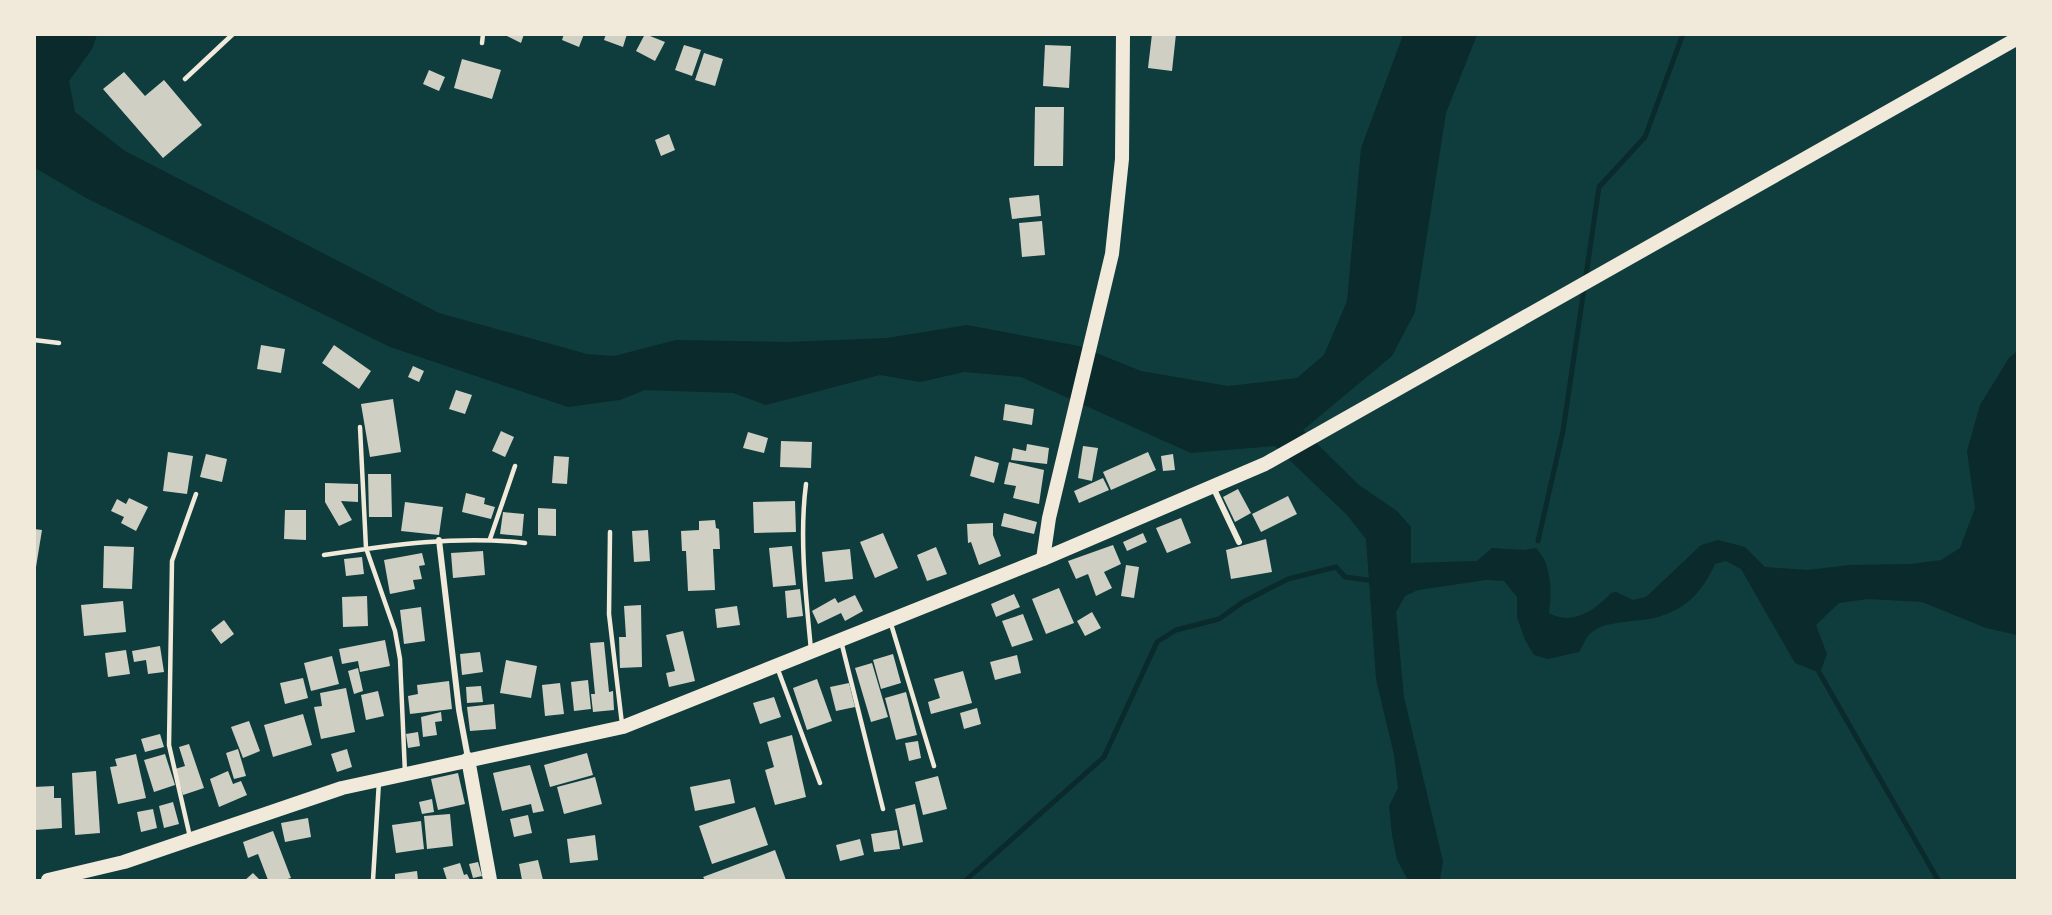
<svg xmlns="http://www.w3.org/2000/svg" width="2052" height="915" font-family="Helvetica,sans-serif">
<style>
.water{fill:#0a2a2b}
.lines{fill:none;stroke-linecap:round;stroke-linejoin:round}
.stream{stroke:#0a2a2b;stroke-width:5}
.building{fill:#cfcfc3}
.service{stroke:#f1e9da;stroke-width:4.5}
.minor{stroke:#f1e9da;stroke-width:6}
.primary{stroke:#f1e9da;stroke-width:14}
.trunk{stroke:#f1e9da;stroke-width:14}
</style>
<rect width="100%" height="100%" fill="#0f3d3e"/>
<path class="water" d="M35 35H97L92 49 69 81 75 112 125 151 439 313 587 354 614 356 676 340 787 342 887 338 967 325 1079 346 1141 371 1228 386 1297 378 1324 355 1347 301 1361 148 1403 35H1477L1446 113 1415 312 1392 356 1303 430 1359 485 1397 511 1411 527V563L1477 561 1492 548 1524 550 1536 548C1552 564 1552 592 1549 613 1572 626 1594 611 1611 593L1616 592 1633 600 1646 597 1701 545 1718 540 1745 547 1765 567 1807 570 1850 565 1911 564 1941 560 1960 548 1975 508 1967 451 1980 405 2009 358 2017 351V635L1986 628 1922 602 1868 599 1839 603 1816 625 1827 654 1820 673 1795 663 1741 569 1726 561 1715 564C1698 602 1674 618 1632 621 1618 623 1604 623 1592 632 1586 636 1583 646 1579 652L1548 659 1534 655 1525 640 1517 617V597L1504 581 1486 580 1418 590 1405 596 1396 612 1404 697 1443 861 1440 880H1408L1397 860 1392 835 1389 806 1398 788 1394 755 1376 679 1366 539 1347 515 1275 446 1191 453 1021 377 964 372 920 382 880 375 766 405 733 393 645 390 620 400 568 407 390 347 88 199 35 168Z"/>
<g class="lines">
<path class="stream" d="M1538 541 1563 431 1599 187 1645 137 1683 34
M1819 672 1938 880
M966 880 1104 757 1157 642 1176 630 1219 619 1243 602 1288 579 1336 567 1345 577 1368 580"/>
</g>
<path class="building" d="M503 34H524L521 43Z
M564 34H584L579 47 562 40Z
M606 34H627L623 47 604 40Z
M645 34 665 42 655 61 636 51Z
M1152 34H1176L1172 71 1148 68Z
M684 45 701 50 692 76 675 70Z
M1045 45 1071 46 1069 88 1043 86Z
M704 53 723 59 715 86 695 80Z
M462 59 501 70 492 99 454 88Z
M429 70 445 77 439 91 423 84Z
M124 72 145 96 164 80 202 125 163 158 103 89Z
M1035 107H1064L1063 166H1034Z
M669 134 675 150 661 156 655 140Z
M1039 195 1041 216 1012 219 1009 198Z
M1042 221 1045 255 1022 257 1019 223Z
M261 345 285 349 281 373 257 369Z
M334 345 371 371 359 389 322 363Z
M413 366 424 371 419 382 408 377Z
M456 390 472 395 465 414 449 409Z
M393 399 401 452 370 457 361 404Z
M1005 404 1034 409 1032 425 1003 420Z
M501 431 514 437 505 457 492 451Z
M748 432 768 438 764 453 743 448Z
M781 441 812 442 811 468 780 467Z
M1027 444 1049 448 1047 464 1011 460 1013 448 1026 451Z
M1083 446 1098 448 1092 481 1078 478Z
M168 452 193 456 187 494 163 491Z
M1148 452 1156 470 1111 490 1103 472Z
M206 454 227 459 222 482 200 477Z
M1173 454 1175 470 1163 471 1161 456Z
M554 456 569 457 567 484 552 483Z
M975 456 999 463 994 483 970 476Z
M1009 462 1044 470 1039 504 1013 498 1016 486 1004 484Z
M368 474H391L392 517H369Z
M1103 478 1109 490 1079 503 1074 491Z
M325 483 358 484V502L341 501 352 520 339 526 325 502Z
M1238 489 1251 513 1235 522 1223 497Z
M466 493 485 498 484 504 495 507 491 519 462 512Z
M1288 496 1297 514 1261 532 1252 514Z
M129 498 148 507 136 531 121 523 124 517 111 511 117 499 126 504Z
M795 501 796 532 754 533 753 502Z
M405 502 443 507 439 535 401 531Z
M538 508 556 509V536L538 535Z
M285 510H306V540L284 539Z
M503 512 524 514 522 536 500 534Z
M1004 513 1037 522 1034 534 1001 526Z
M1181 518 1191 543 1167 553 1156 528Z
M715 520 716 528 719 529 720 549H713L715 590 688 591 686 551H682L681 531 699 530V521Z
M993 523V535L1001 556 979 565 971 542 968 543 967 524Z
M34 529 42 530 36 567H34Z
M648 530 650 561 634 562 632 531Z
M883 533 898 568 875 578 860 542Z
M1143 533 1147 542 1127 551 1123 542Z
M1266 539 1272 572 1231 579 1226 550Z
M1113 545 1121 564 1104 572 1112 588 1096 596 1088 574 1076 579 1068 561Z
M104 546 134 547 132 589 103 588Z
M792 546 796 585 773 587 769 548Z
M936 547 947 574 927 581 917 555Z
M850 549 853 579 825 582 822 552Z
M483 551 485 575 453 578 451 553Z
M422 553 425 565 419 566 422 579 413 580 415 589 390 594 384 560Z
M362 557 364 574 346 576 344 559Z
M1126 565 1139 567 1134 598 1121 596Z
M1059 588 1074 623 1046 634 1032 599Z
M800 589 803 616 787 618 785 591Z
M1014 594 1020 607 996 617 991 604Z
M855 595 863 611 845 621 841 613 818 624 812 611 835 598 838 603Z
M367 596 368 626 343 627 342 597Z
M123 601 126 632 84 636 81 605Z
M641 605 642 667 620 668 619 637H626L624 606Z
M737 606 740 625 717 628 715 609Z
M421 607 425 641 404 644 400 610Z
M1092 612 1101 628 1085 636 1077 621Z
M1023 614 1033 640 1012 647 1002 621Z
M224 620 234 634 221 644 211 630Z
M683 631 695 681 669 687 666 673 675 671 666 635Z
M385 640 390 666 360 672 358 661 342 664 339 649Z
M604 642 609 692 613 691 614 710 593 712 591 694H595L590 643Z
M160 646 164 672 148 674 146 660 134 662 132 651Z
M126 650 130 674 108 677 105 653Z
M480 652 483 672 462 675 460 654Z
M893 654 901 683 881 689 873 660Z
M1017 655 1021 673 995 680 990 662Z
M332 656 339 684 311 691 304 663Z
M506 660 537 666 531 698 500 693Z
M872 663 888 717 871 722 855 668Z
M358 668 363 691 354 694 348 671Z
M963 671 972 703 931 714 928 702 940 698 934 679Z
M303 678 308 698 285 704 280 683Z
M817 679 832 721 807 730 793 688Z
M588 680 591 709 574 711 571 682Z
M449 681 452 709 410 714 408 696 418 694 417 685Z
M560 683 564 714 545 716 542 685Z
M849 683 855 707 836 711 830 687Z
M481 686 483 702 467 703 466 687Z
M346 688 355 732 321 739 314 707 322 706 320 693Z
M378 691 384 716 366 720 361 695Z
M906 692 917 735 896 740 885 698Z
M774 697 781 717 760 724 753 703Z
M494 704 496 729 470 731 467 707Z
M977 708 981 724 964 729 960 713Z
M441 712 442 721 435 722 437 735 423 737 421 717Z
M303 714 312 745 273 757 264 725Z
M249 721 260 751 243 758 231 727Z
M418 732 420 746 408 748 406 734Z
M160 734 164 747 145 752 141 739Z
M792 735 806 797 775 805 765 770 774 767 767 742Z
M918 741 921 758 909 761 905 743Z
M189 744 204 788 183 795 175 769 185 766 179 747Z
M238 749 246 776 234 779 226 753Z
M347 749 352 767 337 772 331 754Z
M587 753 593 775 550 787 544 765Z
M136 754 146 798 118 804 110 767 117 766 115 759Z
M165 754 175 785 154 792 144 760Z
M530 765 544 811 533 813 531 804 502 811 493 773Z
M96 771 100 833 75 835 72 773Z
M228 771 233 784 241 781 247 795 219 807 210 779Z
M458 773 465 804 438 810 431 779Z
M938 776 947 809 923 815 915 782Z
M595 777 602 804 564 814 557 787Z
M730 779 735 803 695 811 690 787Z
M54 786V798H61L62 828 35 830 34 787Z
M432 799 434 812 422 814 419 802Z
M173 802 179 824 164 828 159 806Z
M915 804 923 842 903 846 895 809Z
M755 807 768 845 712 864 699 826Z
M153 809 157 828 141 832 137 812Z
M450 814 453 846 427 849 424 816Z
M528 815 532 833 514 837 510 819Z
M308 818 311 837 285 842 281 823Z
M421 821 424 849 396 853 392 825Z
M897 830 900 849 874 852 871 834Z
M273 831 291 878 284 880H268L258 854 248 858 243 842Z
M595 835 598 860 570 863 567 839Z
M860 839 864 855 840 861 836 845Z
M775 850 786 880H705L703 877Z
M538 860 543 880H522L519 864Z
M478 862 482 876 473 878 469 864Z
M460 863 464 875 467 874 470 880H447L443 868Z
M417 871 418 880H395V874Z
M253 873 260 880H245Z"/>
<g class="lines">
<path class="service" d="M482 43 483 34
M185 79 233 34
M34 340 59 343
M360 427 366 548 395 631 400 659 405 773
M806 484C799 538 806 596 811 650
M610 532 609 614 622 724
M490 539 515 466
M324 555C391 545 458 535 525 543
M891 624 934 766
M841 641 883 809
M777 667 820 783
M190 837 169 745 172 561 196 494
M373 880 379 781"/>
<path class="minor" d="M1213 487 1239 542
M439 540 459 710 468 758"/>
<path class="primary" d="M1043 559 1049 518 1112 254 1122 159 1123 34
M468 759 490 880"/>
<path class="trunk" d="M48 880 124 862 342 788 623 727 1043 559 1265 464 2018 38"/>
</g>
<rect width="2052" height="915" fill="none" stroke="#f1e9da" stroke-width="72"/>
</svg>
